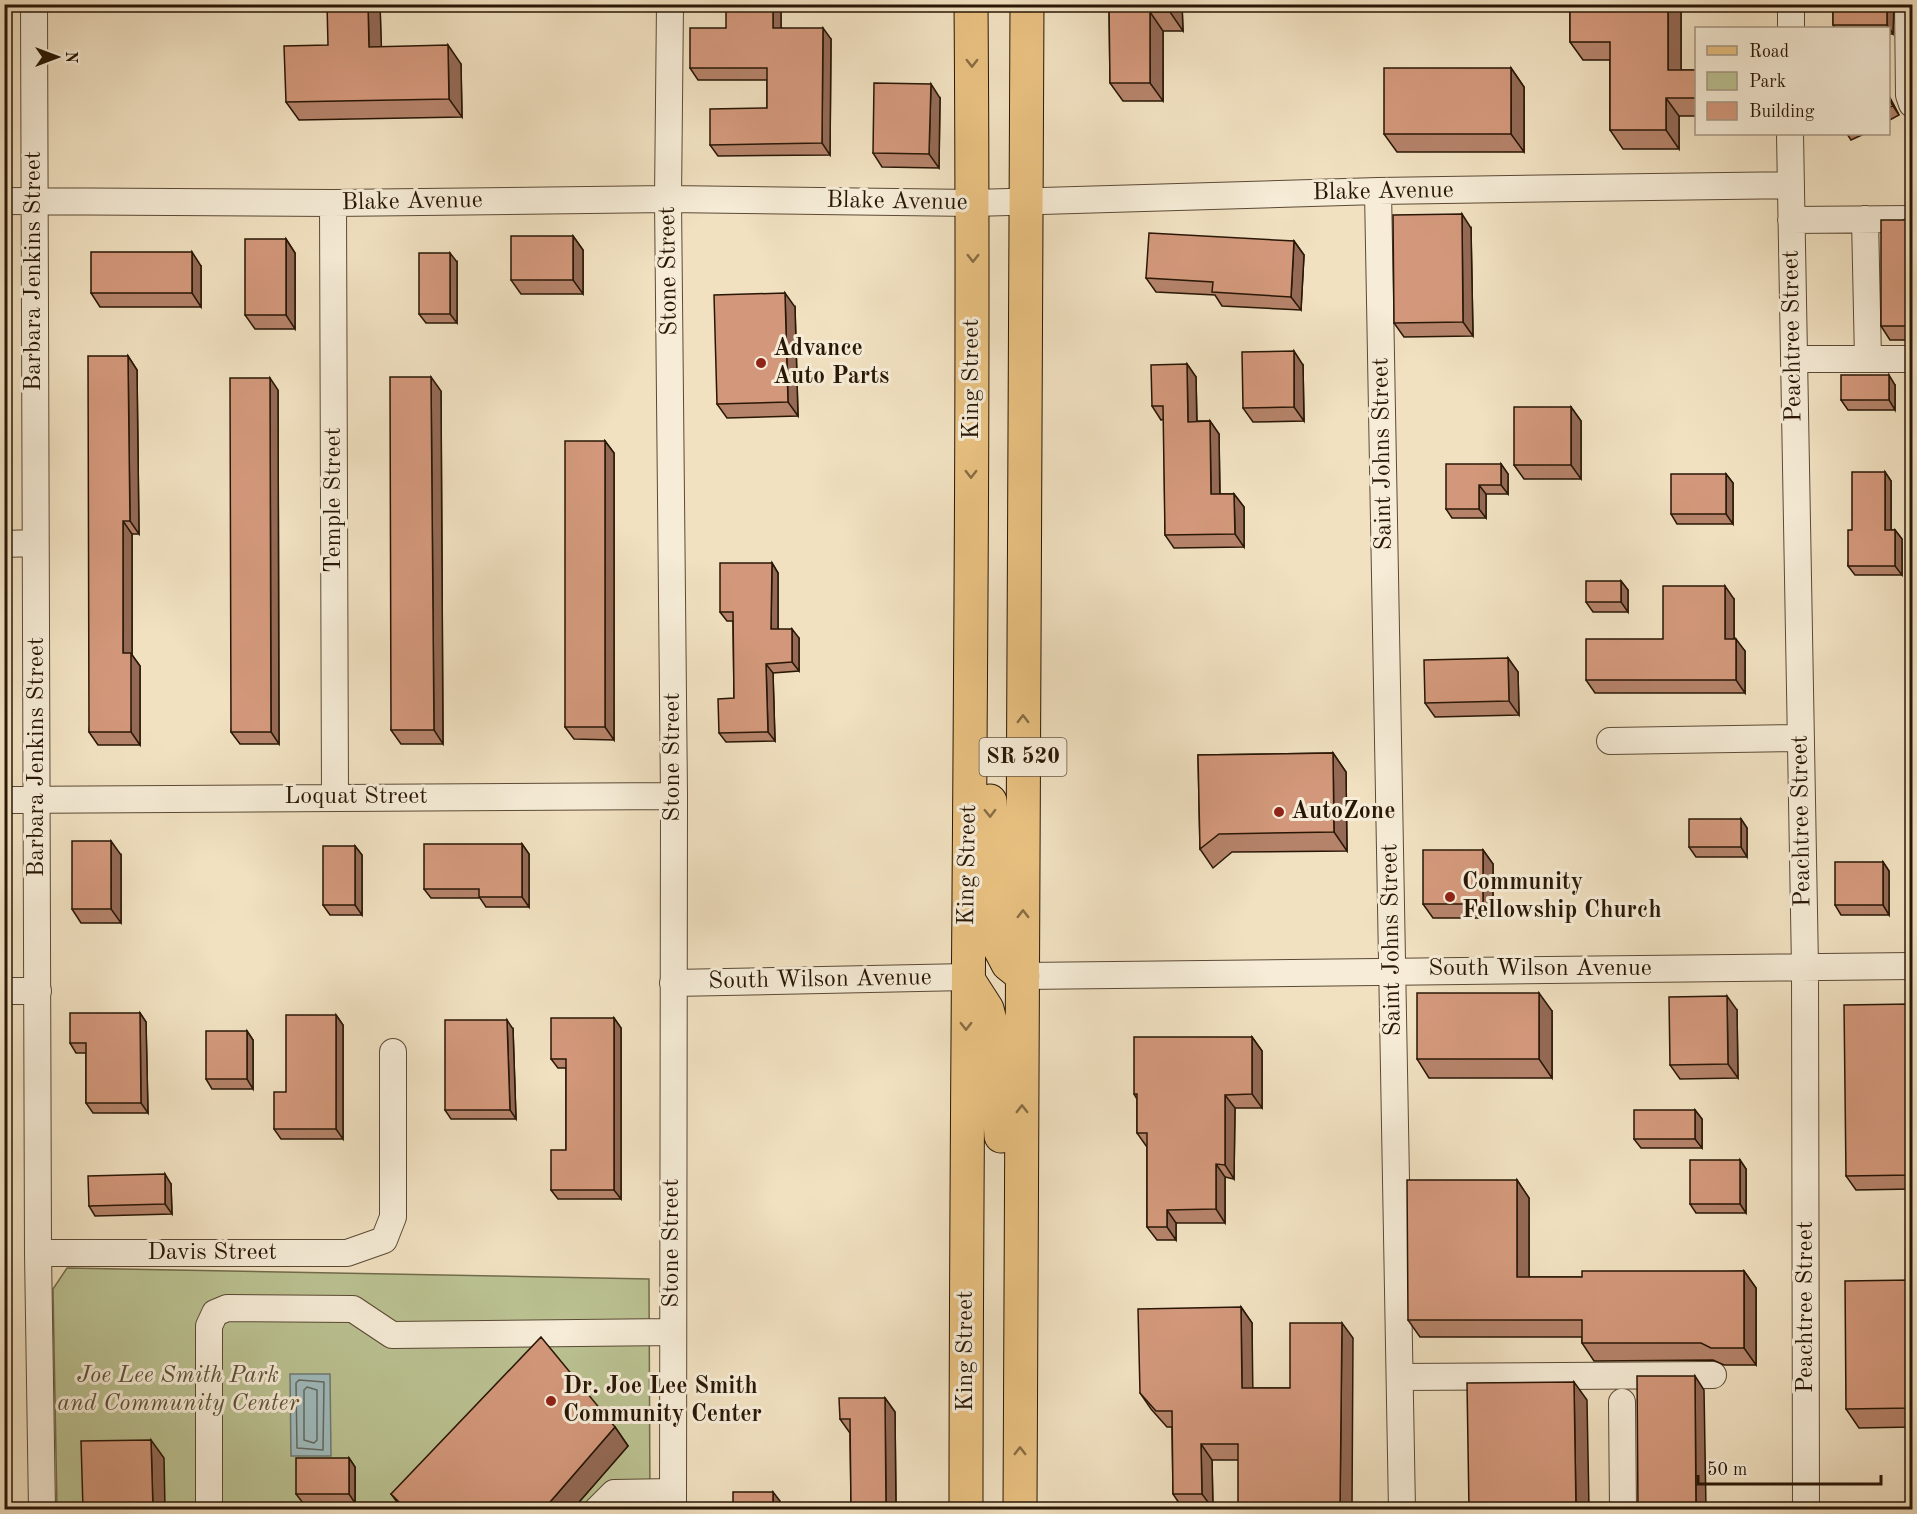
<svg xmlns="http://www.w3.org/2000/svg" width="1917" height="1514" font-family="'Old Standard TT',serif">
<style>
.green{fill:#bbc292;stroke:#726c4c;stroke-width:1.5}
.water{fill:#9fbbbd;stroke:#707974;stroke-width:1.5}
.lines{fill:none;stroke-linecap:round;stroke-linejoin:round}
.shore{stroke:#646962;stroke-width:1.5}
.minor-casing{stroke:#5b4a35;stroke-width:28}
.major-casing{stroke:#291706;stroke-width:35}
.minor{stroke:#f6ecd7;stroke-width:26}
.major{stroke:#e8c080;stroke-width:33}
.wall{fill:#b5836a;stroke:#291706;stroke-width:1.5}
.shaded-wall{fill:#946a56;stroke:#291706;stroke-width:1.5}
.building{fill:#d3987b;stroke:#291706;stroke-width:1.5}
.oneway{stroke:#886c43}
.poi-dot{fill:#8f2418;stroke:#f6ecd7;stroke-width:2}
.labels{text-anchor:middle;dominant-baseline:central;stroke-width:6;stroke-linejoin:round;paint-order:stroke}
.shield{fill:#f6ecd7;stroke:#665745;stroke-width:1.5}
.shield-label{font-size:22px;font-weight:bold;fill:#291706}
.street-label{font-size:24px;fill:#291706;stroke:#f6ecd7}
.poi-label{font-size:24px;font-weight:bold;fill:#291706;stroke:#f6ecd7;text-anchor:start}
.park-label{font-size:24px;font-style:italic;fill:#5c5337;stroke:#f6ecd7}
</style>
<rect width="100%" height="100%" fill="#f1e1c1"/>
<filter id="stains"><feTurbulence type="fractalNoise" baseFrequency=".00333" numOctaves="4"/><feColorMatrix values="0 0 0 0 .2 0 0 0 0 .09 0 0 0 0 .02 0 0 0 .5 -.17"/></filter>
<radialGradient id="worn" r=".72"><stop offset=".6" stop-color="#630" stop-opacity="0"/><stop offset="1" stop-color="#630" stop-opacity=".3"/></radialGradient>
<path class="green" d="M67 1268 649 1279 650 1509H57L53 1289Z"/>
<path class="water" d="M290 1374H330L331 1456H291Z"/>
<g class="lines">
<path class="shore" d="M299 1380 324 1382 323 1450 297 1448 296 1383Z
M307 1387 317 1390V1440L314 1443 304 1440V1390Z"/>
<g class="minor-casing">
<path id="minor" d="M34 4 38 1253 42 1510
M670 4 668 199 674 796 673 1510
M1908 4 1909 95 1912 104
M1791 28V4
M1790 134 1805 967 1806 1510
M1378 191 1402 1510
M4 201 333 203 668 199 973 203 1378 191 1790 185
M333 203 335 797
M1865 219 1868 359
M1791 220 1912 219
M1794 359H1912
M4 544 35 543
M1610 741 1801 738
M4 800 674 796
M1023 976 1912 966
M673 983 967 977
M4 991H38
M38 1253H347L384 1240 393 1217V1052
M1400 1377 1713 1375
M1622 1402 1623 1510
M209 1510V1326L215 1313 227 1308 353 1309 392 1335 671 1332
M597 1510 614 1493 673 1492"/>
</g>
<g class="major-casing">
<path id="major" d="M990 801 994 910 999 947 1008 964 1023 976
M969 981 987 1009 994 1036 1001 1136
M966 1510C966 1008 975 506 971 4
M1020 1510 1027 4"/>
</g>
<use href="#minor" class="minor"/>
<use href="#major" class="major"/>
</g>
<path class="wall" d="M380 4 381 47 461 64 462 117 299 120 286 102 328 45Z
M781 4V28L831 39 830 155 718 156 710 145 767 108V80H698L690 68 726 28Z
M1109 4H1182L1183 31H1163V101H1123L1110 83Z
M1570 4H1681V70H1696V116H1679V149H1623L1610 130V60H1583L1570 42Z
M1833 4H1894L1893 34H1888V28H1835L1833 25Z
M1511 68 1524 87V152H1397L1384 134Z
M1888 94 1899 115 1888 121Z
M940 98 939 168 882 167 873 153Z
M1847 134H1864L1851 140Z
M1912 215V340H1890L1881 326 1903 220 1910 218Z
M1471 228 1473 336 1404 337 1394 323Z
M573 236 583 250V294H521L511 280Z
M286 239 295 253V329H255L245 315Z
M1294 241 1304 255 1301 310 1222 306 1215 295 1156 292 1146 278Z
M457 262V323H426L419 314Z
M201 266V307H100L91 293Z
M795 307 798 416 727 418 717 404Z
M128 356 137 370 139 534H132V655L140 666V745H98L89 732Z
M1187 364 1196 377 1197 421H1210L1219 434 1220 494H1234L1244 507V547L1174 548 1165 535 1164 419 1161 420 1152 406Z
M1303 365 1304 421 1253 422 1243 408Z
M1895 385V410H1848L1841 400Z
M278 390 279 744H240L231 732Z
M441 391 443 744H401L391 730Z
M1571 407 1581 421V479H1524L1514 465Z
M605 441 614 453V740L574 739 565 727Z
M1501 464 1508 474V494H1486V518H1452L1446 509Z
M1885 472 1891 481V530H1895L1902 539V575H1855L1848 566 1852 530Z
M1726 474 1733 483V524H1677L1671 514Z
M772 563 778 573V629L799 638V671L773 673 775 741 726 742 719 733 734 698 733 621H727L720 612Z
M1621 581 1628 590V612H1593L1586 602Z
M1734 599V639L1745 651V693H1595L1586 680 1663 639Z
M1508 658 1518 672 1519 715 1435 717 1425 703Z
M1333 753 1346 772 1347 851 1232 852 1213 868 1200 849 1198 755Z
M1741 819 1747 828V857H1696L1689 847Z
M522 844 529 854V907H486L480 898H431L424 889Z
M355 846 362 855V915H330L323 905Z
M1483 850 1493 864V918H1433L1423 904Z
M121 855V923H81L72 909Z
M1883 862 1889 871V915H1841L1835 905Z
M1912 1004V1189L1856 1190 1846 1176Z
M1737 1010 1738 1078 1680 1079 1670 1065Z
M1552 1011V1078H1429L1417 1059Z
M140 1013 146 1022 148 1113H93L86 1103V1053H76L70 1043Z
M336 1015 343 1025V1139H281L274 1129 286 1092Z
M614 1018 621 1028V1199H558L551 1190 566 1150V1068H558L551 1059Z
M513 1029 516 1119H451L445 1110Z
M247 1031 253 1040V1089H212L206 1079Z
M1252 1037 1262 1051V1108H1235L1234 1179 1225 1177V1223H1176V1240H1157L1147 1227V1147L1137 1133V1099L1134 1094Z
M1695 1110 1702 1119V1148H1641L1634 1139Z
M1740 1160 1746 1169V1213H1696L1690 1204Z
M1517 1180 1529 1198V1277H1582L1744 1271 1756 1288V1365H1724L1713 1360 1594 1361 1582 1343V1337H1420L1408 1320Z
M171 1184 172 1214 95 1216 89 1206Z
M1912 1280V1427L1859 1428 1846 1409Z
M1241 1307 1252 1323V1388H1290L1353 1338 1238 1460H1212L1213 1509H1183L1173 1494 1172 1427H1167L1151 1409 1140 1393Z
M885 1398 895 1412 896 1509H854L851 1505 850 1433 840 1419Z
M615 1427 628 1446 573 1509H402L391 1494Z
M349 1458 355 1467V1503H303L296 1494Z"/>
<path class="shaded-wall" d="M368 4H380L382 65 369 47Z
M773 4H781V39L773 28Z
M1170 4H1182L1183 31 1170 12Z
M1668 4H1681V89L1668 70Z
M1887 4H1894L1893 34 1887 25Z
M1150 12 1163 31V101L1150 83Z
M823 28 831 39 830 155 822 143Z
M448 45 461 64 462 117 449 99Z
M1511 68 1524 87V152L1511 134Z
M931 84 940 98 939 168 929 154Z
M1888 94 1899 115 1893 106 1888 98Z
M1666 98 1679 116V149L1666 130Z
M1462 214 1471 228 1473 336 1463 322Z
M573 236 583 250V294L573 280Z
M286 239 295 253V329L286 315Z
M1294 241 1304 255 1301 310 1291 297Z
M192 252 201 266V307L192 293Z
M450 253 457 262V323L450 314Z
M785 293 795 307 798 416 788 402Z
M1294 351 1303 365 1304 421 1294 407Z
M128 356 137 370 139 534 130 521Z
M1187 364 1196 377 1197 435 1188 422Z
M1889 375 1895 385V410L1889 400Z
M431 377 441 391 443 744 434 730Z
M270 378 278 390 279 744 271 732Z
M1571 407 1581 421V479L1571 465Z
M1210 421 1219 434 1220 507 1211 494Z
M605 441 614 453V740L605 727Z
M1501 464 1508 474V494L1501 485Z
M1885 472 1891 481V539L1885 530Z
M1726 474 1733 483V524L1726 514Z
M1479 485 1486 494V518L1479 509Z
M1234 494 1244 507V547L1235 534Z
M123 521 132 534V655L140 666V745L131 732 123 653Z
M1895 530 1902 539V575L1895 566Z
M772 563 778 573V638L771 629Z
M1621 581 1628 590V612L1621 602Z
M1725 586 1734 599V651L1725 639Z
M792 629 799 638V671L792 662Z
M1736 639 1745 651V693L1736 680Z
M1508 658 1518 672 1519 715 1509 701Z
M766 664 773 673 775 741 768 732Z
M1333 753 1346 772 1347 851 1334 832Z
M1741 819 1747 828V857L1741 847Z
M111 841 121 855V923L111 909Z
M522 844 529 854V907L522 897Z
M355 846 362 855V915L355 905Z
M1483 850 1493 864V918L1483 904Z
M1883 862 1889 871V915L1883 905Z
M1539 993 1552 1011V1078L1539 1059Z
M1727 996 1737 1010 1738 1078 1728 1064Z
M140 1013 146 1022 148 1113 141 1103Z
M336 1015 343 1025V1139L336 1129Z
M614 1018 621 1028V1199L614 1190Z
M507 1020 513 1029 516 1119 510 1110Z
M247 1031 253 1040V1089L247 1079Z
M1252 1037 1262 1051V1108L1252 1094Z
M1225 1095 1235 1108 1234 1179 1225 1165Z
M1695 1110 1702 1119V1148L1695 1139Z
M1740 1160 1746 1169V1213L1740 1204Z
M1216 1164 1225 1177V1223L1216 1209Z
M165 1174 171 1184 172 1214 165 1204Z
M1517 1180 1529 1198V1294L1517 1277Z
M1167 1210 1176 1223V1240L1167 1227Z
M1744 1271 1756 1288V1365L1744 1348Z
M1241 1307 1252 1323 1253 1403 1242 1388Z
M1342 1323 1353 1338 1352 1509H1340Z
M1695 1376 1704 1390 1706 1509H1696Z
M1574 1382 1587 1400 1589 1509H1576Z
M885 1398 895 1412 896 1509H890L886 1505Z
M615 1427 628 1446 573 1509H544Z
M151 1440 164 1458 165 1509H153Z
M1201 1444 1212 1460 1213 1509 1202 1494Z
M349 1458 355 1467V1503L349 1494Z
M773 1492 780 1501V1509H773Z"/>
<path class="building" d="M327 4H368L369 47 448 45 449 99 286 102 284 46 328 45Z
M726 4H773V28H823L822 143 710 145V109L767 108V68H690V28H726Z
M1109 4H1170V12H1150V83H1110Z
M1570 4H1668V70H1696V98H1666V130H1610V42H1570Z
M1833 4H1887V25H1833Z
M1384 68H1511V134H1384Z
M874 83 931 84 929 154 873 153Z
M1888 98 1893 106 1888 108Z
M1462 214 1463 322 1394 323 1393 215Z
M1912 215V326H1881V220H1903L1910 218Z
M1149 233 1294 241 1291 297 1212 292 1213 282 1146 278Z
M511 236H573V280H511Z
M245 239H286V315H245Z
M91 252H192V293H91Z
M419 253H450V314H419Z
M785 293 788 402 717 404 714 295Z
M1294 351V407L1243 408 1242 352Z
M88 356H128L130 521H123V653H131V732H89Z
M1187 364 1188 422 1210 421 1211 494H1234L1235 534 1165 535 1163 406H1152L1151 365Z
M1841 375H1889V400H1841Z
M390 377H431L434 730H391Z
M230 378H270L271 732H231Z
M1514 407H1571V465H1514Z
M565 441H605V727H565Z
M1446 464H1501V485H1479V509H1446Z
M1852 472H1885V530H1895V566H1848V530H1852Z
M1671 474H1726V514H1671Z
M720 563H772L771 629H792V662L766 664 768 732 719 733 718 699 734 698 733 612H720Z
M1586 581H1621V602H1586Z
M1663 586H1725V639H1736V680H1586V639H1663Z
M1508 658 1509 701 1425 703 1424 660Z
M1333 753 1334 832 1219 834 1200 849 1198 755Z
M1689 819H1741V847H1689Z
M72 841H111V909H72Z
M424 844H522V897H479V889H424Z
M323 846H355V905H323Z
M1423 850H1483V904H1423Z
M1835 862H1883V905H1835Z
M1417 993H1539V1059H1417Z
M1727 996 1728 1064 1670 1065 1669 997Z
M1912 1004V1175L1846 1176 1844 1005Z
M70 1013H140L141 1103H86V1043H70Z
M286 1015H336V1129H274V1092H286Z
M551 1018H614V1190H551V1150H566V1059H551Z
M445 1020H507L510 1110H445Z
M206 1031H247V1079H206Z
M1134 1037H1252V1094L1225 1095V1165L1216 1164V1209L1167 1210V1227H1147V1133H1137V1094H1134Z
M1634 1110H1695V1139H1634Z
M1690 1160H1740V1204H1690Z
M165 1174V1204L89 1206 88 1176Z
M1407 1180H1517V1277H1582V1271H1744V1348H1711L1701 1343H1582V1320H1408Z
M1912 1280V1408L1846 1409 1845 1281Z
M1241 1307 1242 1388H1290V1323H1342L1340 1509H1238V1444H1201L1202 1494H1173L1172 1411H1156L1140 1393 1138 1309Z
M541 1337 615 1427 544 1509H406L391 1494Z
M1637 1376H1695L1696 1509H1638Z
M1574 1382 1576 1509H1469L1467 1383Z
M839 1398H885L886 1505H851L850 1419H840Z
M151 1440 153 1509H83L81 1441Z
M1907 1454H1912V1507H1907Z
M296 1458H349V1494H296Z
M733 1492H773V1509H733Z"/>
<defs><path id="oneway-chevron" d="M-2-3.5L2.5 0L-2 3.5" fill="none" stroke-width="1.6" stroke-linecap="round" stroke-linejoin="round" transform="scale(1.5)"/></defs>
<g class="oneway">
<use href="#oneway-chevron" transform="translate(972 63) rotate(90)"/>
<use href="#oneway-chevron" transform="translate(973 258) rotate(90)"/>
<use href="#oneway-chevron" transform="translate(971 474) rotate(90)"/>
<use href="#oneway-chevron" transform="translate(1023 719) rotate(-90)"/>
<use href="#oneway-chevron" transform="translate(990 813) rotate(89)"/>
<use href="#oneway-chevron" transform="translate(1023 914) rotate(-90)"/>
<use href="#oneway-chevron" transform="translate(966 1026) rotate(90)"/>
<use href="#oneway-chevron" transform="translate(1022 1109) rotate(-90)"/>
<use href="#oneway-chevron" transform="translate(1020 1451) rotate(-90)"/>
</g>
<g class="poi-dot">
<circle cx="761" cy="363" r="6"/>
<circle cx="1279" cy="812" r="6"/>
<circle cx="1450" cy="897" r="6"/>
<circle cx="551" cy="1401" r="6"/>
</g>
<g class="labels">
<rect class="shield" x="979.5" y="738" width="87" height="38" rx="4.5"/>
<g class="shield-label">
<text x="1023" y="757">SR 520</text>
</g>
<g class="street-label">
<text transform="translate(1383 192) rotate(-1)">Blake Avenue</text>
<text transform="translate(412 202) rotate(-1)">Blake Avenue</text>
<text transform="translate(897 202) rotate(1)">Blake Avenue</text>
<text transform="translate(34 271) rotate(-90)">Barbara Jenkins Street</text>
<text transform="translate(669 271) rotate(-91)">Stone Street</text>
<text transform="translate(1793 336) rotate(-91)">Peachtree Street</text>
<text transform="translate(972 379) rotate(-90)">King Street</text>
<text transform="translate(1383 454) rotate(-91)">Saint Johns Street</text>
<text transform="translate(334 500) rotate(-90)">Temple Street</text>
<text transform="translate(37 757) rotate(-90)">Barbara Jenkins Street</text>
<text transform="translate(673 757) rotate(-90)">Stone Street</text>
<text x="356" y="797">Loquat Street</text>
<text transform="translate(1802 821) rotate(-91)">Peachtree Street</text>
<text transform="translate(968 865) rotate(-89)">King Street</text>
<text transform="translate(1392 940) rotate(-91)">Saint Johns Street</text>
<text x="1540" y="969">South Wilson Avenue</text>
<text transform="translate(820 980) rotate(-1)">South Wilson Avenue</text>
<text transform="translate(672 1243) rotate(-90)">Stone Street</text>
<text x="212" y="1253">Davis Street</text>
<text transform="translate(1806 1307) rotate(-90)">Peachtree Street</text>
<text transform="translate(966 1351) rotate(-90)">King Street</text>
</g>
<g class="poi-label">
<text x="773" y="349">Advance<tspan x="773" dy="28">Auto Parts</tspan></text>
<text x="1291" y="812">AutoZone</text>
<text x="1462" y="883">Community<tspan x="1462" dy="28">Fellowship Church</tspan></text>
<text x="563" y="1387">Dr. Joe Lee Smith<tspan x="563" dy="28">Community Center</tspan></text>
</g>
<g class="park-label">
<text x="178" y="1376">Joe Lee Smith Park<tspan x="178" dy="28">and Community Center</tspan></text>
</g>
</g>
<rect width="1917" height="1514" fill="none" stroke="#f1e1c1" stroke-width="24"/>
<rect x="6" y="6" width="1905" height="1502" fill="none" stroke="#291706" stroke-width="3"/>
<rect x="12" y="12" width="1893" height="1490" fill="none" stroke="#291706" stroke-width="1.5"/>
<rect x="1695" y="27" width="195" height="108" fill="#f6ecd7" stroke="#a49783" stroke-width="1.5"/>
<rect x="1707" y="46" width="30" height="9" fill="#e8c080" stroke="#a49783" stroke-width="1.5"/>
<text x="1749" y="57" font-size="18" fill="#291706">Road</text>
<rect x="1707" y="72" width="30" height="18" fill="#bbc292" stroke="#a49783" stroke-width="1.5"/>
<text x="1749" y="87" font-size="18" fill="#291706">Park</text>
<rect x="1707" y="102" width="30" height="18" fill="#d3987b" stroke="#a49783" stroke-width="1.5"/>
<text x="1749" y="117" font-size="18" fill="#291706">Building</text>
<g transform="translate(57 57) rotate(90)" stroke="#f6ecd7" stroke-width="4.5" paint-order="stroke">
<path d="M0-4.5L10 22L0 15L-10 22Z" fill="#291706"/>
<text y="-9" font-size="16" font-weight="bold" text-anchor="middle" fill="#291706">N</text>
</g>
<path d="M1698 1475v9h183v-9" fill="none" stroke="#291706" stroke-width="3"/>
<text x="1707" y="1475" font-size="18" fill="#291706" stroke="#f6ecd7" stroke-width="4.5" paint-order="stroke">50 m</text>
<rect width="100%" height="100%" filter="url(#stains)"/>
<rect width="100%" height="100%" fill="url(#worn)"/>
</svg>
